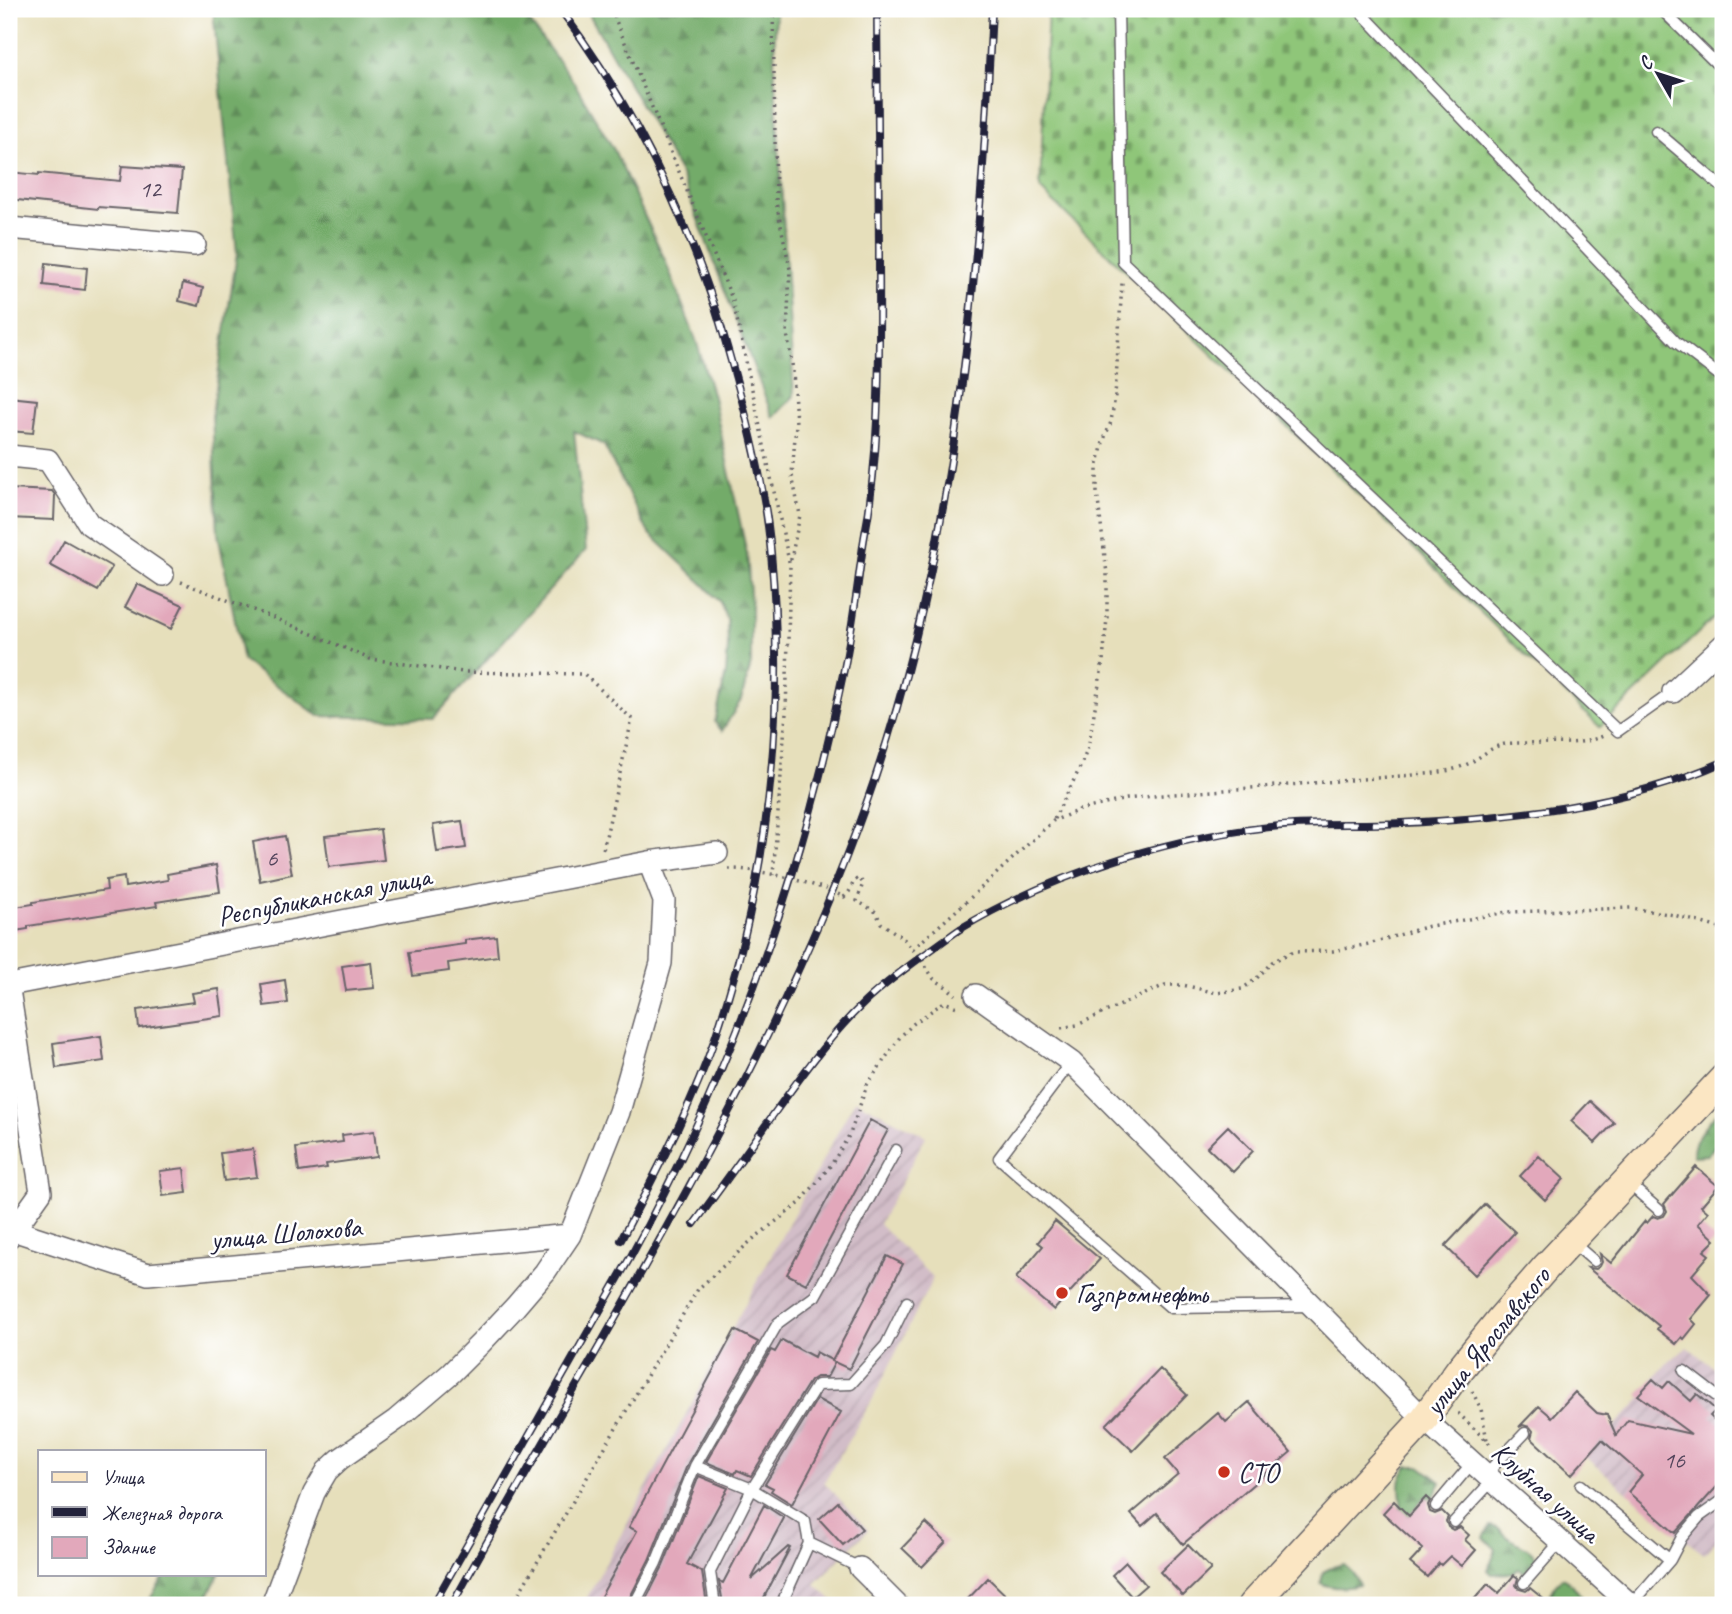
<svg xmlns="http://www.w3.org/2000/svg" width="1732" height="1614" font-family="Caveat,sans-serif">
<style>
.industrial{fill:url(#industrial-furrows)}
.forest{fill:url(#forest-firs);stroke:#4a6652;stroke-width:2}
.cemetery{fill:url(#cemetery-stones);stroke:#58745a;stroke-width:2}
.building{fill:#e2a8bb}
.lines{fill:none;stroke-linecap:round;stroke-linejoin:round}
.lane-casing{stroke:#676468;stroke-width:13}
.street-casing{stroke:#676468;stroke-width:24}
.secondary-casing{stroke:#676468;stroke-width:31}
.path{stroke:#676468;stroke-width:3.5;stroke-dasharray:2 5;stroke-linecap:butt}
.lane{stroke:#fff;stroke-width:10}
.street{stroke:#fff;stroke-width:21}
.secondary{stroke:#fbe6c3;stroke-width:28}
.rail-casing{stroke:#22223b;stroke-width:8}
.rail{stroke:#fff;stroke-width:5;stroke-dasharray:16;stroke-linecap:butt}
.poi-dot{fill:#c8321e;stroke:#fff;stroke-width:2.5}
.labels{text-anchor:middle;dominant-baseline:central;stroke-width:5;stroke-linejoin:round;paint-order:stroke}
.number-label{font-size:24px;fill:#52445b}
.street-label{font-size:28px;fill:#22223b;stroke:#fff}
.poi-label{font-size:28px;fill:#22223b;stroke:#fff;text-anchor:start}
</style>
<defs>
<pattern id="industrial-furrows" width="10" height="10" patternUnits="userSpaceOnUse" patternTransform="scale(1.75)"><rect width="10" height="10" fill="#d2bdc8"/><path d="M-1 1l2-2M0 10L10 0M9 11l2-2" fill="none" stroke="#b4a2ad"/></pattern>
<pattern id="forest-firs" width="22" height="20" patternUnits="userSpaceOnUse" patternTransform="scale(1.75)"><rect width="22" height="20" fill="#73ab69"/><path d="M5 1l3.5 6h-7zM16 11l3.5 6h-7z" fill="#5e8b58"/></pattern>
<pattern id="cemetery-stones" width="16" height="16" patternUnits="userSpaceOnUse" patternTransform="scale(1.75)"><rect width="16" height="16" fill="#8fc679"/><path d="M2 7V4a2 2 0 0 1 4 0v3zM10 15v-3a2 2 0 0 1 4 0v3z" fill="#74a064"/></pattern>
</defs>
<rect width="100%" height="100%" fill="#fff"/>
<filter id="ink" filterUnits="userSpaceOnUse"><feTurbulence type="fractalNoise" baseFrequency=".0143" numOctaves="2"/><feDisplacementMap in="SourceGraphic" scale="14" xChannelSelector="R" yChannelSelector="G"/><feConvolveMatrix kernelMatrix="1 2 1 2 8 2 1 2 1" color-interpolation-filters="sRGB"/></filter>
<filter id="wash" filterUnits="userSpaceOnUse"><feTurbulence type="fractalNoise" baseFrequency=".00686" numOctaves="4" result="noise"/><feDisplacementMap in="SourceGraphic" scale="28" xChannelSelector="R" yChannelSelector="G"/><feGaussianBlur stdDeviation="1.57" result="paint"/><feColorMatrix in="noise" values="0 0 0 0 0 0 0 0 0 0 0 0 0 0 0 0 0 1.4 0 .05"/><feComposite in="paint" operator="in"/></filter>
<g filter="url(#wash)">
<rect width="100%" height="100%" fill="#e6dfbb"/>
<path class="industrial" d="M855 1100 926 1136 879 1224 933 1278 874 1397 824 1482 868 1530 815 1584 838 1605H583Z
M1688 1347 1723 1375V1533L1704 1554 1677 1534 1586 1457 1645 1394 1642 1390 1653 1379 1670 1360Z"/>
<path class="forest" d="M213 9H520L573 81 613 148 665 260 696 340 713 397 747 554 751 606V664L741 700 722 731 715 722 726 673 728 647 727 619 720 602 704 585 648 532 604 445 574 431 586 550 433 719 319 716 243 661 218 534 212 414 237 254Z
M586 9H776L774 65 794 396 773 418 681 175Z
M1723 1108V1137L1707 1155 1693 1156C1692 1137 1709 1120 1723 1108Z
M1408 1466H1420L1441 1482 1433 1498 1425 1497 1407 1519 1397 1512 1401 1508C1402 1487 1395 1485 1408 1466Z
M1490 1526C1500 1527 1502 1533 1509 1538 1526 1550 1530 1543 1539 1565L1528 1575 1519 1569 1512 1573 1492 1574 1488 1570 1496 1549 1484 1538Z
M1343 1564 1353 1573 1359 1585C1348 1588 1332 1589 1321 1583L1323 1572 1333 1567Z
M166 1574H219L203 1605H146Z
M1562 1578 1572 1584 1588 1605H1551L1547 1602 1555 1585Z"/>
<path class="cemetery" d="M1048 9H1723V609L1600 727 1040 189Z"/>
<g id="blocks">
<path class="building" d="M122 166 182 170 178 213 98 207V209L9 199V172L39 175V173L120 181Z
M46 263 87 268 85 290 44 285Z
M183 283 203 288 199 306 179 301Z
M9 397 37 400 33 433 9 431Z
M9 489 52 491 55 495 54 520 9 518Z
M64 540 112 567 98 591 50 565Z
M137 584 183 605 171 629 125 607Z
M462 821 466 848 437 852 433 825Z
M380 829 384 860 329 867 325 836Z
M285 836 292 874 260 881 253 842Z
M216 865 220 892 156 902 157 906 28 926V929L9 932V908L33 904V902L107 890 106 880 124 877 125 887 168 880 167 874Z
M496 936 498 956 448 963 449 971 413 976 409 952 465 944V940Z
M371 962 374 988 346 991 342 966Z
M285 980 288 1003 264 1006 261 984Z
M219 989 223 1016 139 1028 137 1010 194 1002 192 993Z
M101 1036 104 1061 56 1068 53 1043Z
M1590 1101 1614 1123 1595 1143 1571 1121Z
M870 1120 888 1130 806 1284 787 1274Z
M1228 1126 1253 1151 1233 1172 1207 1147Z
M374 1131 377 1157 326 1164 327 1168 299 1172 296 1148 343 1142 342 1135Z
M253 1149 257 1177 224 1181 220 1153Z
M1539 1156 1564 1179 1545 1200 1520 1176Z
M1696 1167 1718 1186 1701 1206 1708 1212 1698 1224 1715 1240 1704 1251 1709 1255 1692 1275 1711 1295 1691 1319 1696 1324 1684 1339 1682 1337 1676 1344 1657 1329 1659 1326 1588 1268 1596 1269 1600 1266 1602 1262 1600 1254 1611 1263 1645 1221 1647 1223 1653 1216 1658 1218 1664 1216 1667 1211 1664 1204Z
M184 1168 187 1193 163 1196 160 1171Z
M1485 1204 1515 1232 1475 1275 1445 1246Z
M1055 1221 1100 1259 1054 1310 1016 1278 1043 1246 1038 1242Z
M887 1256 903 1264 849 1369 832 1361Z
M735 1330 758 1342 688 1463 649 1560 626 1605H596L637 1531 629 1527Z
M782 1340 814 1357 816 1352 835 1362 827 1377H816L810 1381 751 1476 737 1470 735 1474 706 1462 771 1350 775 1352Z
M1160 1369 1187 1395 1133 1451 1106 1425Z
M1653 1379 1663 1388 1669 1381 1691 1401 1697 1394 1716 1410 1710 1416 1723 1428V1480L1675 1533 1628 1492 1642 1475 1602 1440 1571 1475 1531 1438 1533 1431 1530 1427 1523 1425 1519 1427 1539 1406 1552 1417 1575 1392 1597 1413 1607 1415 1616 1435 1628 1420 1691 1434 1638 1395Z
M817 1399 841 1412 792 1504 771 1491 773 1488 765 1484Z
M1249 1402 1291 1452 1183 1544 1157 1513 1142 1526 1131 1514 1178 1474 1165 1459 1218 1413 1226 1422Z
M699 1476 728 1488 687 1564 702 1572 706 1598 703 1605H643L663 1566Z
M1426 1497 1430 1501 1428 1505 1430 1512 1435 1514 1442 1511 1448 1517 1446 1521 1448 1527 1453 1530 1460 1527 1469 1535 1465 1540 1476 1550 1462 1566 1450 1556 1441 1565 1439 1563 1427 1577 1410 1563 1423 1549 1383 1513 1394 1501 1409 1516Z
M838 1502 862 1529 843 1545 819 1519Z
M764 1505 784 1518 751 1580 788 1547 790 1548 760 1605H720L722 1598 719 1581 723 1583Z
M926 1523 946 1542 922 1567 902 1548Z
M1188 1545 1211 1569 1183 1596 1160 1572Z
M1126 1562 1146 1585 1132 1597 1112 1575Z
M1514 1575 1518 1578 1516 1585 1519 1589 1526 1591 1530 1588 1551 1605H1469L1488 1584 1499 1593Z
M988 1578 1016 1605H962Z"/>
</g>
</g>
<g filter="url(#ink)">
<use href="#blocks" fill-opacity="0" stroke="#676468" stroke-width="2"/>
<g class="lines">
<g class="lane-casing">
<path id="lane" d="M1118 9 1123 262 1618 731 1673 692
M1358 9 1676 342 1723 378
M1661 9 1723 70
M1656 131 1723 188
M1071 1062 999 1158 1171 1308 1311 1306
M1627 1182 1659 1210
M1572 1242 1594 1261
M1684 1371 1723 1401
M695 1466 752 1489 805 1521 809 1543 781 1605
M1485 1475 1525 1433
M1581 1485 1670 1560 1631 1605
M1436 1506 1472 1463
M1454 1522 1492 1481
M809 1543 860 1568
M1670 1560 1682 1537 1699 1517 1723 1500
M1524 1583 1560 1542
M634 1605 656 1563 695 1466 778 1323 815 1296 896 1150
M711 1605 714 1599 710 1572 752 1489 817 1385 851 1384 886 1345 907 1302
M1720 1605 1723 1602"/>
</g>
<g class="street-casing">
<path id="street" d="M9 228 195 245
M9 456 48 460 89 524 163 575
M1673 692 1723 645
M9 985 649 862 717 853
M9 990 41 1192 9 1237
M976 995 1071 1062 1424 1419 1631 1605
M13 1230 148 1274 570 1235
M860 1568 897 1605
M272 1605 314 1493 327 1471 340 1459 396 1420 451 1373 481 1343 515 1307 545 1272 570 1235 619 1112 661 963 664 901 649 862"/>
</g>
<g class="secondary-casing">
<path id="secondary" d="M1252 1605 1424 1419 1460 1369 1499 1321 1547 1266 1723 1079"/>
</g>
<path class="path" d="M612 9 616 21 733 301 790 566 786 713 773 875
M773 9 776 202 790 269 787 333 793 370 796 424 792 475 800 515 790 564
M181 582 289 624 370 659 463 672 584 674 632 719 603 850
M1054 819 1078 772 1088 748 1103 661 1107 618V574L1097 492V469L1103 442 1111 422 1115 396 1122 283
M729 869C758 868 818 884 844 897L849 892 854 881 859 878 863 883 857 901 876 912 881 923 903 938 920 958 934 979 948 988 956 995
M913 949 967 901 1053 821 1079 810 1127 799 1162 795 1426 774C1442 772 1458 770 1473 761 1482 756 1490 748 1501 745 1507 743 1515 743 1522 743 1549 742 1577 747 1603 736
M1061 1028 1077 1025 1165 985H1183L1217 993 1242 989 1256 979 1272 962 1292 952 1333 951 1369 944 1425 927 1507 912 1632 908 1674 915 1723 929
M1472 1391 1481 1409 1487 1440
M1458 1413 1493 1447
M512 1605 698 1289 753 1239 800 1203 831 1165 850 1134 867 1085 900 1037 913 1024 944 1002 957 1007"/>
<use href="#lane" class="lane"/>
<use href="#street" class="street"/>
<use href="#secondary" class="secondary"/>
<g class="rail-casing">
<path id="rail" d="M560 9C628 99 680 203 716 310 724 335 731 361 738 386 753 440 766 496 771 553 786 716 768 883 715 1038 691 1108 655 1174 621 1240
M694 1224C723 1185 750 1147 778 1108 805 1071 832 1033 865 1002 883 985 902 971 921 957 934 948 947 938 960 929 1055 872 1184 832 1294 825 1330 823 1366 825 1402 823 1510 818 1624 806 1723 762
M433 1605 631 1256C730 1074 802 878 843 674 852 632 857 589 863 546 865 531 869 516 870 501 881 418 879 332 879 249 878 169 878 89 877 9
M452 1605C496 1525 542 1445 588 1366 692 1185 795 1002 866 804 957 549 979 277 992 9"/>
</g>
<use href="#rail" class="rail"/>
</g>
</g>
<g class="poi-dot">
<circle cx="1062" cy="1293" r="7"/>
<circle cx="1224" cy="1472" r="7"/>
</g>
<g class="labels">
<g class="number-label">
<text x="150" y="189">12</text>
<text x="272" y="858">6</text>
<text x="1674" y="1460">16</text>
</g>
<g class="street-label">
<text transform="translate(324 896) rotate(-11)">Республиканская улица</text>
<text transform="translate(286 1233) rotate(-5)">улица Шолохова</text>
<text transform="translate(1487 1341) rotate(-51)">улица Ярославского</text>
<text transform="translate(1546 1492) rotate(42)">Клубная улица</text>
</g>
<g class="poi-label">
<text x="1076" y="1293">Газпромнефть</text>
<text x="1238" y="1472">СТО</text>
</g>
</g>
<rect width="1732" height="1614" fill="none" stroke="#fff" stroke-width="35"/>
<rect x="38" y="1450" width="228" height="126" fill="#ffffff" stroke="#a7a7b1" stroke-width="2"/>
<rect x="52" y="1472" width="35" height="10" fill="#fbe6c3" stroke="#a7a7b1" stroke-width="2"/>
<text x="102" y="1484" font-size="21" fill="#22223b">Улица</text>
<rect x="52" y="1507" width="35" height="10" fill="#22223b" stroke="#a7a7b1" stroke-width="2"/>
<text x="102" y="1520" font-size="21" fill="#22223b">Железная дорога</text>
<rect x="52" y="1537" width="35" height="21" fill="#e2a8bb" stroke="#a7a7b1" stroke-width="2"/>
<text x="102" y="1554" font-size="21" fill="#22223b">Здание</text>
<g transform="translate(1658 74) rotate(309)" stroke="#ffffff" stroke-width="5" paint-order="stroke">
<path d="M0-5L12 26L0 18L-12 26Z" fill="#22223b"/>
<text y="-10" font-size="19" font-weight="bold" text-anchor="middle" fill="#22223b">С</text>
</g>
</svg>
